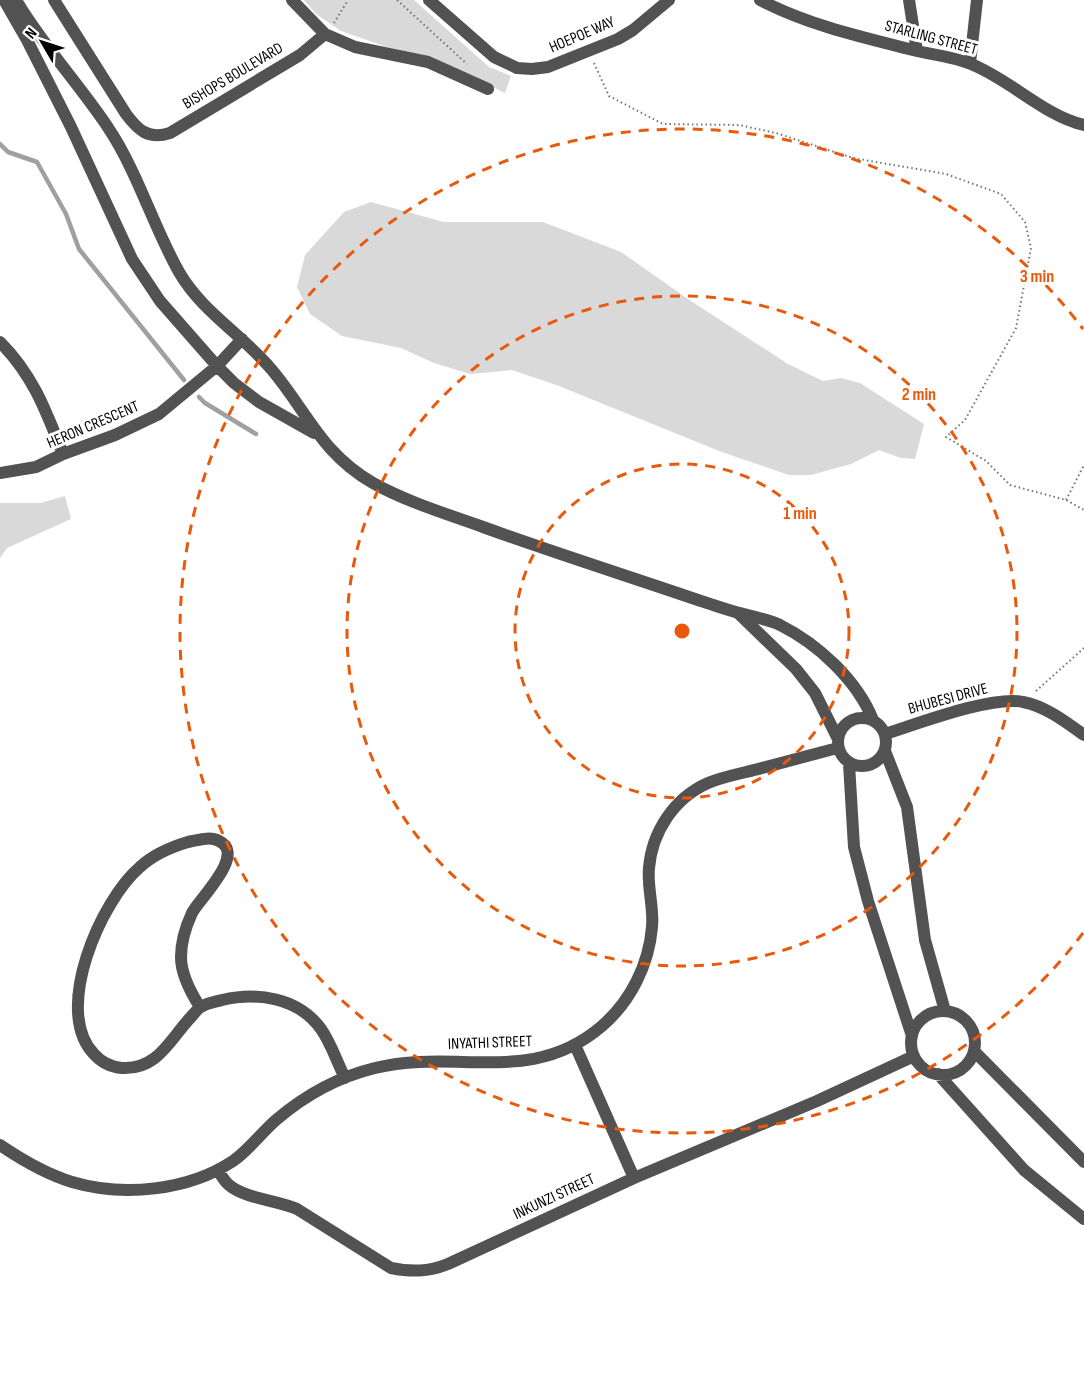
<svg xmlns="http://www.w3.org/2000/svg" width="1084" height="1391" font-family="'Sofia Sans Condensed',sans-serif">
<style>
.green{fill:#d9d9d9}
.lines{fill:none;stroke-linecap:round;stroke-linejoin:round}
.stream{stroke:#a0a0a0;stroke-width:4.5}
.path{stroke:#747474;stroke-width:2;stroke-dasharray:1.5 3;stroke-linecap:butt}
.minor{stroke:#525252;stroke-width:12}
.ring{fill:none;stroke:#e8590c;stroke-width:3;stroke-dasharray:10 8}
.labels{text-anchor:middle;dominant-baseline:central;stroke-width:6;stroke-linejoin:round;paint-order:stroke}
.street-label{font-size:16px;fill:#000;stroke:#fff}
.centre{fill:#e8590c;stroke:#fff;stroke-width:3}
.ring-label{font-size:18px;text-anchor:middle;font-weight:bold;fill:#e8590c;stroke:#fff;stroke-width:6;stroke-linejoin:round;paint-order:stroke}
</style>
<rect width="100%" height="100%" fill="#fff"/>
<path class="green" d="M304 0H414L489 67 511 76 505 93 432 57 387 47 341 31 316 14Z
M371 202 444 222H543L621 252 688 299 788 364 823 381 841 378 860 383 924 424 915 459 901 458 879 450 851 464 811 475H789L719 451 559 386 512 370 470 374 434 363 401 348 342 336 310 314 297 287 305 255 344 212Z
M65 496 71 519 7 548 0 558V503H40Z"/>
<g class="lines">
<path class="stream" d="M0 144 8 152 37 162 66 214 79 249 184 380
M199 397 205 403 256 434"/>
<path class="path" d="M397 0 467 64
M334 23 348 0
M594 63 609 96 663 124 739 125 776 133 853 158 946 174 1001 194 1025 222 1031 248 1016 328 965 420 946 437 986 461 1010 485 1066 500 1084 510
M1066 500 1084 465
M1036 691 1084 648"/>
<path class="minor" d="M4 0 27 40 71 127 132 259 160 301 217 366 234 383 259 402 314 433
M16 0C43 46 80 85 109 129 138 173 153 226 179 272 202 312 243 335 272 370 308 413 321 453 373 483 407 502 447 514 483 527 555 553 628 576 701 601 714 605 727 610 740 613 753 617 767 619 780 625 818 644 857 680 873 720
M54 0 126 114C138 130 148 140 170 133L300 55 325 34
M292 0 325 34 355 47 428 62 488 89
M429 0 494 57 517 68 532 69 548 67 618 39 633 30 669 0
M760 0C808 25 861 37 913 50 933 55 952 56 971 64 1011 80 1043 115 1084 125
M909 0 917 51
M970 63 977 0
M0 342C33 375 46 411 63 454
M0 473 36 467 63 454 115 435 159 414 217 366 242 339
M739 614 796 669 815 693 837 737
M838 742a24 24 0 1 1 48 0a24 24 0 1 1-48 0Z
M885 734C917 724 993 695 1023 702 1045 706 1066 722 1084 735
M885 751 907 807 925 940 945 1011
M849 764 854 847 868 901 912 1036
M200 1007C191 993 181 975 181 957 181 943 186 926 192 913 199 899 247 854 219 841 210 836 198 840 188 842 171 847 153 855 140 867 101 900 52 1011 94 1054 101 1062 111 1067 122 1068 158 1070 170 1039 191 1017 194 1014 197 1009 201 1007 207 1003 215 1002 222 1000 257 992 298 997 321 1029 331 1043 337 1062 345 1078
M911 1043a32 32 0 1 1 64 0a32 32 0 1 1-64 0Z
M575 1045 634 1178
M974 1051 1084 1162
M938 1074 1024 1170 1084 1219
M0 1145C22 1160 46 1174 72 1182 123 1197 188 1191 233 1161 249 1150 261 1133 276 1120 304 1096 338 1077 375 1068 456 1048 531 1087 602 1026 631 1001 649 964 652 927 654 908 647 887 649 868 652 832 674 798 708 783 722 777 739 774 754 770 782 763 810 755 838 748
M218 1170C221 1175 224 1181 229 1185 246 1199 277 1200 297 1209L391 1268C411 1272 428 1272 448 1264L634 1178 817 1101 914 1056"/>
</g>
<g class="ring">
<circle cx="682" cy="631" r="167"/>
<circle cx="682" cy="631" r="335"/>
<path d="M1083 933A502 502 0 1 1 1083 329"/>
</g>
<g class="labels">
<g class="street-label">
<text transform="translate(582 35) rotate(-23)">HOEPOE WAY</text>
<text transform="translate(931 38) rotate(15)">STARLING STREET</text>
<text transform="translate(233 76) rotate(-31)">BISHOPS BOULEVARD</text>
<text transform="translate(93 425) rotate(-23)">HERON CRESCENT</text>
<text transform="translate(948 699) rotate(-15)">BHUBESI DRIVE</text>
<text transform="translate(490 1043) rotate(-2)">INYATHI STREET</text>
<text transform="translate(554 1197) rotate(-25)">INKUNZI STREET</text>
</g>
</g>
<circle cx="682" cy="631" r="9" class="centre"/>
<g class="ring-label">
<text x="1037" y="282">3 min</text>
<text x="919" y="400">2 min</text>
<text x="800" y="519">1 min</text>
</g>
<g transform="translate(42 42) rotate(309)" stroke="#ffffff" stroke-width="4.5" paint-order="stroke">
<path d="M0-4.5L10 22L0 15L-10 22Z" fill="#000000"/>
<text y="-9" font-size="16" font-weight="bold" text-anchor="middle" fill="#000000">N</text>
</g>
</svg>
